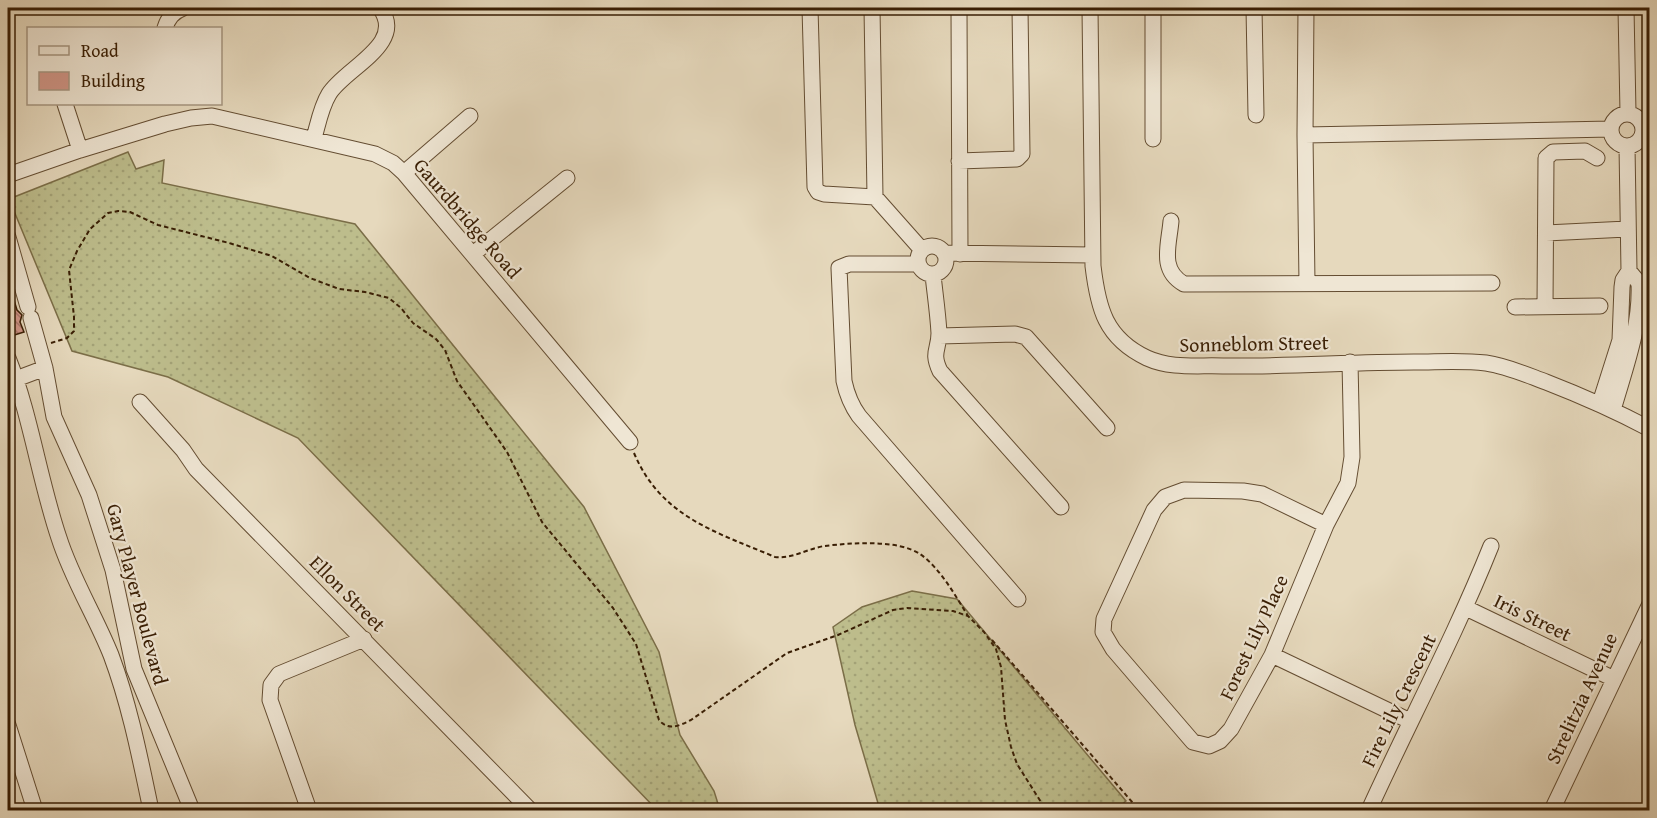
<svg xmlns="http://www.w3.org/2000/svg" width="1657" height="818" font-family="'Gentium Book Plus',serif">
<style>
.grass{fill:url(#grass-dots);stroke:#7b6e48;stroke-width:1.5}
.building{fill:url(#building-back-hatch);stroke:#391e04;stroke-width:1.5}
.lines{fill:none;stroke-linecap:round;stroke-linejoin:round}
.minor-casing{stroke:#644d32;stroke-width:17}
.path{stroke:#391e04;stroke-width:2;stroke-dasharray:4.5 3;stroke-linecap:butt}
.minor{stroke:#efe6d4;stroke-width:15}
.labels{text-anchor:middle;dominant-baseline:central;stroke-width:4.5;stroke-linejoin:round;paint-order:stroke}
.street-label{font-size:20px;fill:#391e04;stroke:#efe6d4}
</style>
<defs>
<pattern id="grass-dots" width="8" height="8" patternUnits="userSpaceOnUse" patternTransform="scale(1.5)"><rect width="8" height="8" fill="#bdbd8c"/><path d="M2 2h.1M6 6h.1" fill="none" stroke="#a3a277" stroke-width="1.8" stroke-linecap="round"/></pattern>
<pattern id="building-back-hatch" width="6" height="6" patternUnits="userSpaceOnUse" patternTransform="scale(1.5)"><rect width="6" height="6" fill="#d19688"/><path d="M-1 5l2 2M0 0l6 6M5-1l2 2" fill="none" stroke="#ab7a6d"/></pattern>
</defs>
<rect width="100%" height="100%" fill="#e6d9bd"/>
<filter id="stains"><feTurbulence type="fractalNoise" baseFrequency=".00333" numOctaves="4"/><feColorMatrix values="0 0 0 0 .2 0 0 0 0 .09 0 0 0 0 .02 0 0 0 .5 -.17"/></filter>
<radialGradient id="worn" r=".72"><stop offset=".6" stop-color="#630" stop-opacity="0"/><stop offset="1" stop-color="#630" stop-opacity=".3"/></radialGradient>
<path class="grass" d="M128 152 136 169 164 160 162 183 355 224 584 507 659 652 680 735 714 791 720 810H657L298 438 168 377 72 351 9 199Z
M912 591 957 599 1126 801 1115 810H880L855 725 833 627 862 607Z"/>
<path class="building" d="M8 287H10L17 310 22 315 20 322 24 332 11 336 8 325Z"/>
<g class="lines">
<g class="minor-casing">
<path id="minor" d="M810 8 815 187 818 192 824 194 875 197
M872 8 875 197 922 250
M959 8 960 254
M1090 8 1093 266C1098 308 1105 338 1147 358 1171 369 1198 365 1223 366 1287 367 1350 362 1414 362 1438 362 1462 360 1486 363 1507 366 1527 375 1546 382 1582 396 1616 411 1650 429
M1254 8 1256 115
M1306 8 1305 135 1307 283
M1626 8 1628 113
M165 28C168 18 173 12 183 8
M65 104 80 150
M1611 130a16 16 0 1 1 32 0a16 16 0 1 1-32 0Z
M1305 135 1611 129
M314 138C318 124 321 107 329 94 345 68 407 44 380 8
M1153 139V8
M959 161 1017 159 1022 154 1020 8
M404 173 470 116
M8 175 80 150 165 124 191 118 212 116 375 154 393 163 404 173 630 442
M1171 221C1169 245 1159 270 1184 284L1492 283
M1546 233 1627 229
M8 237 28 307
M918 260a14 14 0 1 1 28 0a14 14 0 1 1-28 0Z
M944 253 1092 255
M473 254 567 178
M918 264H849L839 268 844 381C847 395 851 405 859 416L1018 599
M933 275C935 294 938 314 939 333 939 350 931 352 940 371L1061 507
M1515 307 1600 306
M1545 307 1546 158 1553 152 1585 151 1597 158
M31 318 45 368 54 417 89 495 113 570 134 669 192 810
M939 336 1015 334 1026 337 1107 428
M8 358C31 416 39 479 59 538 72 579 95 615 111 655 130 706 140 758 151 810
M16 379 45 368
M140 402 183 450 196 469 530 810
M1600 403 1620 340 1622 287 1623 280 1629 271 1627 146
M1613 410C1625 368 1641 327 1639 283L1629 271
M1326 525 1262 494 1243 491 1184 490 1165 497 1154 510 1104 619 1103 632 1113 649 1193 742 1209 746 1220 741 1231 729 1272 655 1326 525 1348 483 1352 457 1350 362
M1466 608 1614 679
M1272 655 1410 721
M8 725 35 810
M309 810 270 700 271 685 279 674 364 639
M1369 810C1409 722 1455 636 1491 546
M1552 810 1650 604"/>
</g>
<path class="path" d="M51 343 67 338 74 331V317L69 270 77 251 90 229 108 213 118 211 130 212 158 225 229 243 272 256 310 278 339 289 365 292 389 298 401 308 413 323 436 339 445 350 457 381 507 452 542 522 613 608 636 644 659 720C668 731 679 726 691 720L787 653 838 635 893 610 907 608 953 611 968 616 984 632 996 649 1001 667 1005 720 1011 747 1017 764 1046 810
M634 453C661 517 716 532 775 557 792 559 807 549 824 546 850 543 897 539 920 554 940 568 955 595 968 616
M992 640 1139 810"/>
<use href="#minor" class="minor"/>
</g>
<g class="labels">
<g class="street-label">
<text transform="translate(468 218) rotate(49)">Gaurdbridge Road</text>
<text transform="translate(1254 343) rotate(-1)">Sonneblom Street</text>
<text transform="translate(348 593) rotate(45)">Ellon Street</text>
<text transform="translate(138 594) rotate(75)">Gary Player Boulevard</text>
<text transform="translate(1533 617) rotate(26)">Iris Street</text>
<text transform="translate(1253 637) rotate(-65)">Forest Lily Place</text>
<text transform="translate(1581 698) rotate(-65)">Strelitzia Avenue</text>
<text transform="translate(1398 700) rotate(-64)">Fire Lily Crescent</text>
</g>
</g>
<rect width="1657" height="818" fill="none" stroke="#e6d9bd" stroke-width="30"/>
<rect x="9" y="9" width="1639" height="800" fill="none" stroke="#391e04" stroke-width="3"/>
<rect x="15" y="15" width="1627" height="788" fill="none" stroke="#391e04" stroke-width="1.5"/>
<rect x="27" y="27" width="195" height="78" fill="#efe6d4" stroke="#a69681" stroke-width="1.5"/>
<rect x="39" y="46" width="30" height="9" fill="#efe6d4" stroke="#a69681" stroke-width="1.5"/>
<text x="81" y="57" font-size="18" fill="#391e04">Road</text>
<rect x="39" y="72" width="30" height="18" fill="#d19688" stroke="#a69681" stroke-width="1.5"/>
<text x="81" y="87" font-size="18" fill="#391e04">Building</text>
<rect width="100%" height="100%" filter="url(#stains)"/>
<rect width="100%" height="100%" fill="url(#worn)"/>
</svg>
